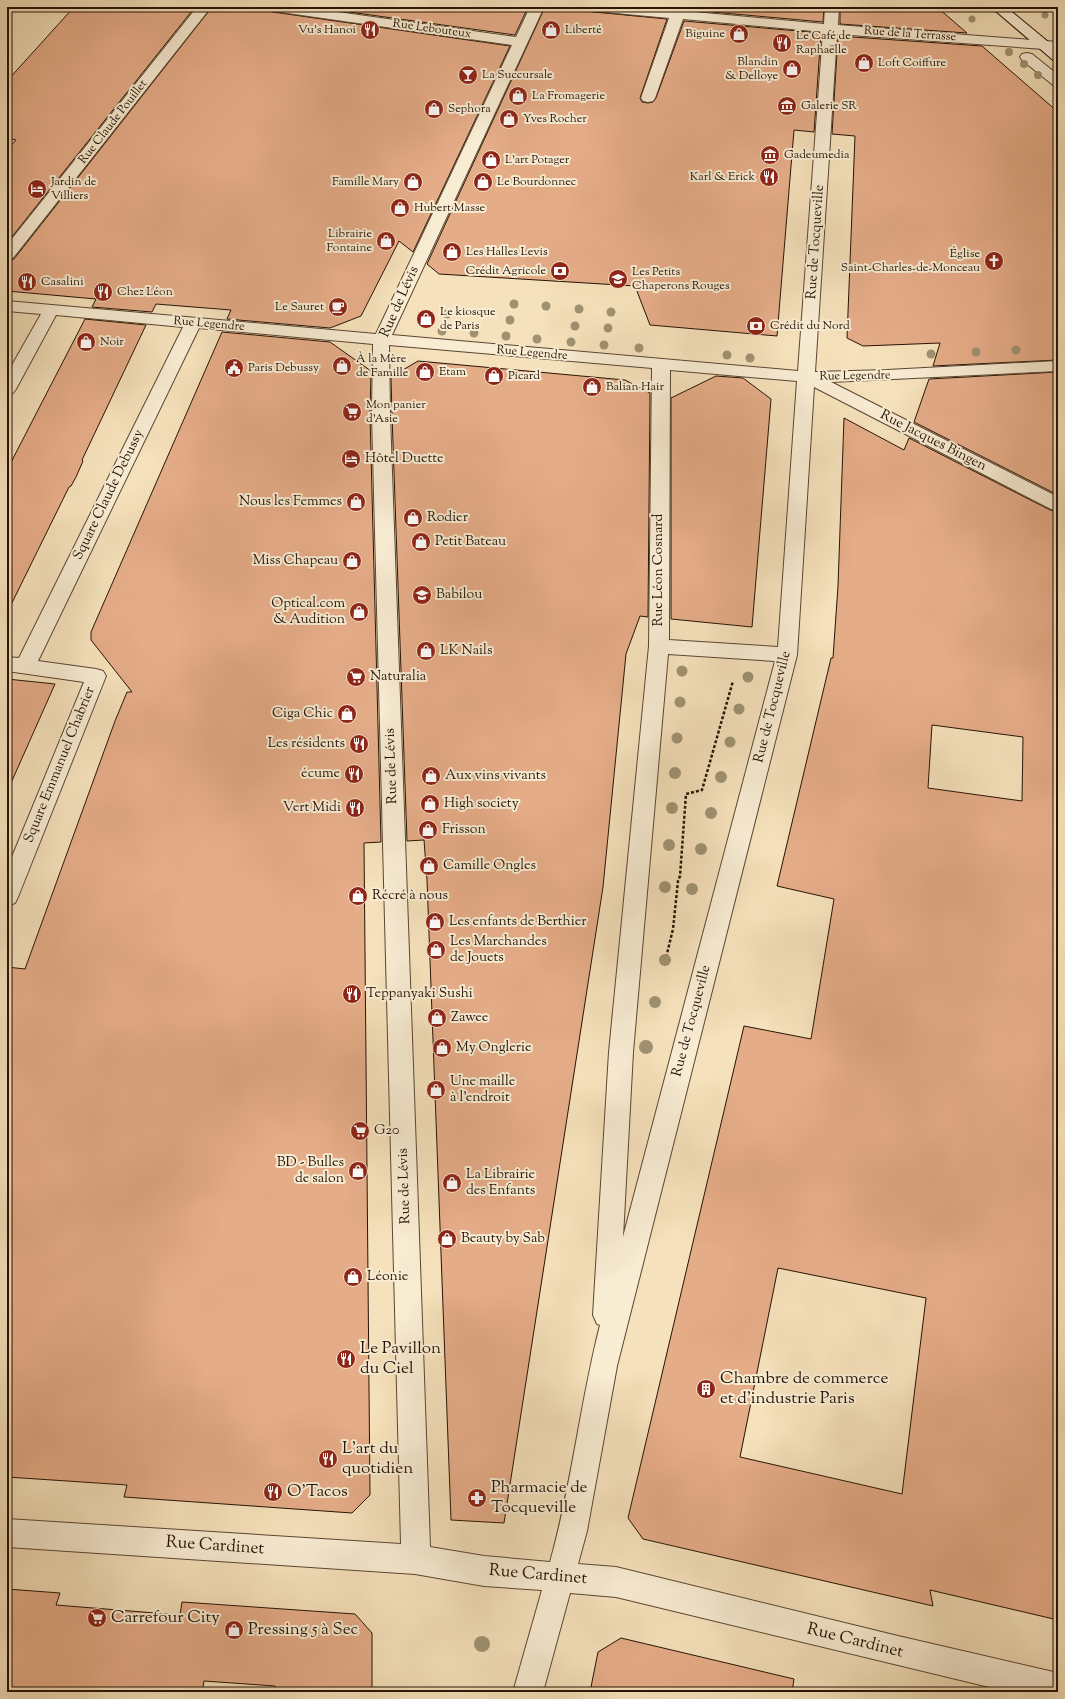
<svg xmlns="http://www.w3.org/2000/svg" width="1065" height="1699" font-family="'Sorts Mill Goudy',serif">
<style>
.building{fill:#e5ac88;stroke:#261305;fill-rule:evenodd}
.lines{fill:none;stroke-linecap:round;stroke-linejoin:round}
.lane-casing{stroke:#5a4632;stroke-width:2}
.street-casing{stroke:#5a4632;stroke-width:2}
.secondary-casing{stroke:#261305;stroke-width:2}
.path{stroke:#261305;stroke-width:2.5;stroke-dasharray:3 2;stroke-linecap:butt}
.lane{fill:#f8ecd3;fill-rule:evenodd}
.street{fill:#f8ecd3;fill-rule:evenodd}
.secondary{fill:#f8ecd3;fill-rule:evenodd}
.tree{fill:#9f9272}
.labels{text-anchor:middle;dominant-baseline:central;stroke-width:4;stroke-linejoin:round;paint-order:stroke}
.far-street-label{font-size:12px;fill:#261305;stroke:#f8ecd3}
.far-poi-label{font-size:12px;fill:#261305;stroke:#f8ecd3;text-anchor:start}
.street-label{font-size:14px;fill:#261305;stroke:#f8ecd3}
.poi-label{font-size:14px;fill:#261305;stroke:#f8ecd3;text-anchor:start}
.near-poi-label{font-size:17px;fill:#261305;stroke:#f8ecd3;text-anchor:start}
.near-street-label{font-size:17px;fill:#261305;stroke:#f8ecd3}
</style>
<rect width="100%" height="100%" fill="#f5e1bb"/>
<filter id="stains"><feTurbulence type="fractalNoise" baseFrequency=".005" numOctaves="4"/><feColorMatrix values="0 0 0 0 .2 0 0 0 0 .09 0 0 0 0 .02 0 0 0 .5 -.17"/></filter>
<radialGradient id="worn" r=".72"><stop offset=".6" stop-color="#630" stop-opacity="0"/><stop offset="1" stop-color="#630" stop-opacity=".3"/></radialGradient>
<path class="building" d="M74 7H195L7 243V150L16 140 7 138V81Z
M212 7H265L267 11 273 12 510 46 413 252 399 241 361 316 330 328 227 319 231 310 156 304 152 312 92 307 96 299 7 291V261L14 259Z
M313 7H528L515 35Z
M545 7H586L588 11 594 12 667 19 640 98 642 102 648 103 653 102 656 98 684 21 821 33 814 132 794 130 777 336 650 325 635 286 439 274 427 264Z
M657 7H824L823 22Z
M840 7H937L967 33 840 24Z
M838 36 982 46 1058 112V360L933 366 940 343 863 346 847 338 855 136 832 134Z
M85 319 146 325 82 460 83 461 76 477 71 486 69 487 7 613V470Z
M222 332 330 342 371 371 370 415 381 842 364 843 370 1495 352 1513 124 1497 127 1485 7 1477V967L25 969 115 721 127 692H132L91 640V632Z
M418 361 625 380 650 393 648 617 640 616 626 654 603 887 504 1523 451 1520 427 880 424 840 407 841 392 415 391 377Z
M1058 372V495L914 422 929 379Z
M716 376 743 378 771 399 752 627 671 619V398Z
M844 418 904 450 909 438 1050 510 1058 512V1620L930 1590 933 1606 643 1539 628 1518 744 1026 811 1039 834 899 777 886 831 658H833L838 586ZM932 725 1023 737 1022 801 928 788ZM778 1268 926 1298 902 1494 740 1457Z
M7 679 55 684 7 792Z
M7 1589 60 1593 56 1605 180 1615 182 1602 355 1614 372 1633V1692H274L275 1686 204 1681 202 1692H26L7 1690Z
M621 1638 794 1679 792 1692H590L598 1652Z"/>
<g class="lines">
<g class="lane-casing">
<path id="lane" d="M1027 53 1032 54 1058 75V86L1053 85 1022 60 1020 57 1022 54Z"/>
</g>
<g class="street-casing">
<path id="street" d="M197 7H211L13 258 7 260V245Z
M266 7H302L516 37 530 7H544L392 335 798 371 823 32 683 19 655 98 653 101 648 102 643 101 641 98 669 18 594 11 589 10 587 7H641L824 24 825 7H839L838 25 1058 42V50L837 34 815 372 887 370 1058 361V371L831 382 1058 497V511L1051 509 814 387 797 655 617 1366 587 1531 578 1564 616 1567 898 1636 1058 1673V1692H1010L616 1597 570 1593 543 1692H513L542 1590 484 1586 415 1574 7 1547V1519L401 1544 372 415 373 344 199 328 38 661 96 669 103 671 106 676 18 897 15 903 7 906V869L84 682 7 671V657L19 658 183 327 56 315 16 389 13 393 7 394V374L41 314 7 311V301L376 334 512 45 273 11 268 10ZM389 345 652 368 649 646 609 1052 593 1315 597 1324 600 1325C580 1403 572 1484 550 1562L484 1556 430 1547 390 415ZM670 370 797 381 778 647 669 640ZM668 654 775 661 623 1237 633 1052Z"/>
</g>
<g class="secondary-casing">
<path id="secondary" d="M991 7H1006L1058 50V61L1053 60Z"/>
</g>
<path class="path" d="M665 962 673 929 678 881 680 876 686 794 702 790 733 681"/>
<use href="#lane" class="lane"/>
<use href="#street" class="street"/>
<use href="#secondary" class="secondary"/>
</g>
<g class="tree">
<circle cx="1045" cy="15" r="3.5"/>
<circle cx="972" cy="19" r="3.5"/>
<circle cx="1009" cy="52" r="4"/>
<circle cx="1024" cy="64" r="4"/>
<circle cx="1038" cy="75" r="4"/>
<circle cx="514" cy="304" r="4.5"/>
<circle cx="546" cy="306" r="4.5"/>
<circle cx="579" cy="309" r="4.5"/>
<circle cx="611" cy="312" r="4.5"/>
<circle cx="447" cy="314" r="4.5"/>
<circle cx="510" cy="320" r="4.5"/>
<circle cx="575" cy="326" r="4.5"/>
<circle cx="608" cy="328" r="4.5"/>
<circle cx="442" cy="331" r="4.5"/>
<circle cx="474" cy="333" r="4.5"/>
<circle cx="506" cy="336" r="4.5"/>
<circle cx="537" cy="339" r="4.5"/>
<circle cx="571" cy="342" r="4.5"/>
<circle cx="604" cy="345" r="4.5"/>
<circle cx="639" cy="348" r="4.5"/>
<circle cx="1016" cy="350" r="4.5"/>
<circle cx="976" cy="352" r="4.5"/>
<circle cx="931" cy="354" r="4.5"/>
<circle cx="727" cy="355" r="4.5"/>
<circle cx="750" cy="358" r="4.5"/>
<circle cx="682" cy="671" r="5.5"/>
<circle cx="748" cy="677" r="5.5"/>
<circle cx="680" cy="702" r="5.5"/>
<circle cx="739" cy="709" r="5.5"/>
<circle cx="677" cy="738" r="5.5"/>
<circle cx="730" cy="742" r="5.5"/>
<circle cx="675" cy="773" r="6"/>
<circle cx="721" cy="777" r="6"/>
<circle cx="672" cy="808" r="6"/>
<circle cx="711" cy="813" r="6"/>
<circle cx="669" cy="845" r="6"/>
<circle cx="701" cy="849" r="6"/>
<circle cx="665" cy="887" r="6"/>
<circle cx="692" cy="889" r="6"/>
<circle cx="665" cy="960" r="6"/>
<circle cx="655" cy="1002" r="6"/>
<circle cx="646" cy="1047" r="7"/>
<circle cx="482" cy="1644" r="8"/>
</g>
<defs>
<g id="restaurant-disc" transform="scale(1)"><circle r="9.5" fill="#8f2418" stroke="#f8ecd3"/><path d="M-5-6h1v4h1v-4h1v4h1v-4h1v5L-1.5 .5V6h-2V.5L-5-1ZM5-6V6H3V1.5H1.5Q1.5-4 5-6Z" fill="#fff"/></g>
<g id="shop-disc" transform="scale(1)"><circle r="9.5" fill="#8f2418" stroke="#f8ecd3"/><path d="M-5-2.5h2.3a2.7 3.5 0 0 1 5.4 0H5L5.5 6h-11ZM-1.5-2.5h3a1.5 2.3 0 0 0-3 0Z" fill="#fff"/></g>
<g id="bar-disc" transform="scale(1)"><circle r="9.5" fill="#8f2418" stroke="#f8ecd3"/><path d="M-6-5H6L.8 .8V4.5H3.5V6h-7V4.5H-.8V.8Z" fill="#fff"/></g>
<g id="museum-disc" transform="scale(1)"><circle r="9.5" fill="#8f2418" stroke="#f8ecd3"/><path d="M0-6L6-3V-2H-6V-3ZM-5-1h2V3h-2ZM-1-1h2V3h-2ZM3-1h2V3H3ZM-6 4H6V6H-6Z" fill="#fff"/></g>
<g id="hotel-disc" transform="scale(1)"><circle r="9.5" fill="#8f2418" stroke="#f8ecd3"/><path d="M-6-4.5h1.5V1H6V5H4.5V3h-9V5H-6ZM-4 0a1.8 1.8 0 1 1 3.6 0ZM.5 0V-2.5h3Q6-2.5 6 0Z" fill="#fff"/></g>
<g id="church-disc" transform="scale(1)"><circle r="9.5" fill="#8f2418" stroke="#f8ecd3"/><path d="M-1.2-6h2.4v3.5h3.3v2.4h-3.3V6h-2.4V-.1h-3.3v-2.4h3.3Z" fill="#fff"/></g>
<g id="bank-disc" transform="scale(1)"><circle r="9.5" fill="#8f2418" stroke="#f8ecd3"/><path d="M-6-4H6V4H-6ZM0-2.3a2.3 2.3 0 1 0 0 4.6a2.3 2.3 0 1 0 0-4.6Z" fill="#fff"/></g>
<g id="school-disc" transform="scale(1)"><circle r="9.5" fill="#8f2418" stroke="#f8ecd3"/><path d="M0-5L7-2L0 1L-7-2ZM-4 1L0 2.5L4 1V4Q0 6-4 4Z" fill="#fff"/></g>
<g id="cafe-disc" transform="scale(1)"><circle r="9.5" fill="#8f2418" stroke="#f8ecd3"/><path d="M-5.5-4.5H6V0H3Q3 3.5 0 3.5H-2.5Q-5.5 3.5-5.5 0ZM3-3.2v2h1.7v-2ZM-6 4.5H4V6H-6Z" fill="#fff"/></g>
<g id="civic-disc" transform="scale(1)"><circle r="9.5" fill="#8f2418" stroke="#f8ecd3"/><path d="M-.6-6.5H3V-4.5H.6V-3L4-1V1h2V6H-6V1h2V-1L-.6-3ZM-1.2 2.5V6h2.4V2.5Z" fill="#fff"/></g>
<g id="supermarket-disc" transform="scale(1)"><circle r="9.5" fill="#8f2418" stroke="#f8ecd3"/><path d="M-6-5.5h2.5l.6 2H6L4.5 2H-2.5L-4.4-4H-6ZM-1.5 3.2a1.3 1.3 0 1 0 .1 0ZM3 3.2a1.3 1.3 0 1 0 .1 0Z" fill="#fff"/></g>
<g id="building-disc" transform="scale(1)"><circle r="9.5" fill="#8f2418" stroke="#f8ecd3"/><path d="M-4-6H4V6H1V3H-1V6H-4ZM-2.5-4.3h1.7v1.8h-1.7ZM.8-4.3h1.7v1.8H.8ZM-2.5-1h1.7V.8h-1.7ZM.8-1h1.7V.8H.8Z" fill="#fff"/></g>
<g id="pharmacy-disc" transform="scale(1)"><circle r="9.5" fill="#8f2418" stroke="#f8ecd3"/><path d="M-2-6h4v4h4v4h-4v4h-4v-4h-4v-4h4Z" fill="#fff"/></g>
</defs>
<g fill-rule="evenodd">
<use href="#restaurant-disc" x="370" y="30"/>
<use href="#shop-disc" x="551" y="30"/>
<use href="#shop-disc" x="739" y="34"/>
<use href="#restaurant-disc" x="782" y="43"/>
<use href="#shop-disc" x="864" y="63"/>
<use href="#shop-disc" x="792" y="69"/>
<use href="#bar-disc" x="468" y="75"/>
<use href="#shop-disc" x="518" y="96"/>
<use href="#museum-disc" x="787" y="106"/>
<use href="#shop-disc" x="434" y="109"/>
<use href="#shop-disc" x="509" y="119"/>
<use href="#museum-disc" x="770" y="155"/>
<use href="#shop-disc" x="491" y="160"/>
<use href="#restaurant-disc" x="769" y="177"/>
<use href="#shop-disc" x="413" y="182"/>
<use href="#shop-disc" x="483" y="182"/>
<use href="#hotel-disc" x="37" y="189"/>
<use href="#shop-disc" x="400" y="208"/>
<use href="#shop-disc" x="386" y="241"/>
<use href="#shop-disc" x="452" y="252"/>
<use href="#church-disc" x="994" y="261"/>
<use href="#bank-disc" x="560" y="271"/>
<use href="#school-disc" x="618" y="279"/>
<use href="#restaurant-disc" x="27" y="282"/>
<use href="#restaurant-disc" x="103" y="292"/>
<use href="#cafe-disc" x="338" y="307"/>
<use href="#shop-disc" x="426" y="319"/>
<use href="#bank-disc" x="756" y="326"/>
<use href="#shop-disc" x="86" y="342"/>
<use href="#shop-disc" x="342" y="366"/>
<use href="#civic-disc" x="234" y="368"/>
<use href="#shop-disc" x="425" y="372"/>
<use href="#shop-disc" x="494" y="376"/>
<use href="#shop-disc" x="592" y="387"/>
<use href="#supermarket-disc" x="352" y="412"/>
<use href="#hotel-disc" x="351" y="459"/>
<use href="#shop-disc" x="356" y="502"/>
<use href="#shop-disc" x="413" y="518"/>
<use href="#shop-disc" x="421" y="542"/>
<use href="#shop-disc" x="352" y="561"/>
<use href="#school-disc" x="422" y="595"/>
<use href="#shop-disc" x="359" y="612"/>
<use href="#shop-disc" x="426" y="651"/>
<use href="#supermarket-disc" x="356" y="677"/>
<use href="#shop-disc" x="347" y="714"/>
<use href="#restaurant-disc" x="359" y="744"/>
<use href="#restaurant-disc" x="354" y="774"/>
<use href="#shop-disc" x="431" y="776"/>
<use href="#shop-disc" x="430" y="804"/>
<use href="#restaurant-disc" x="355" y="808"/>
<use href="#shop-disc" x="428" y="830"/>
<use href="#shop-disc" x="429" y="866"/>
<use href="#shop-disc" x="358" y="896"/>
<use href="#shop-disc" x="435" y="922"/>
<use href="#shop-disc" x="436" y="950"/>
<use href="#restaurant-disc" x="352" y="994"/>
<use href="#shop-disc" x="437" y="1018"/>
<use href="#shop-disc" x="442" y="1048"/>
<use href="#shop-disc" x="436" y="1090"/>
<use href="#supermarket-disc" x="360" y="1131"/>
<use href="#shop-disc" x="358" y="1171"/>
<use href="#shop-disc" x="452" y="1183"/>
<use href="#shop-disc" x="447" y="1239"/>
<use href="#shop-disc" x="353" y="1277"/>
<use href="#restaurant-disc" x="346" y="1359"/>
<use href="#building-disc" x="706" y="1389"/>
<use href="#restaurant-disc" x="328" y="1459"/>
<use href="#restaurant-disc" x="273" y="1492"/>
<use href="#pharmacy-disc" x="477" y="1498"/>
<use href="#supermarket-disc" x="97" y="1618"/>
<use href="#shop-disc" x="234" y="1630"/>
</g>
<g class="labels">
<g class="far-street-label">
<text transform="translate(432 29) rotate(8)">Rue Lebouteux</text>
<text transform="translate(910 34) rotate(4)">Rue de la Terrasse</text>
<text transform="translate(113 122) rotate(-52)">Rue Claude Pouillet</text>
<text transform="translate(209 324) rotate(5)">Rue Legendre</text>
<text transform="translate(532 353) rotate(5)">Rue Legendre</text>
<text transform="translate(855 376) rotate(-1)">Rue Legendre</text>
</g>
<g class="far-poi-label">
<text x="356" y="30" text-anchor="end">Vu's Hanoi</text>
<text x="565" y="30">Liberté</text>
<text x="725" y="34" text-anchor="end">Biguine</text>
<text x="796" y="36">Le Café de<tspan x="796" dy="14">Raphaëlle</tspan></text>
<text x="778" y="62" text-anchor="end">Blandin<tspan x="778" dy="14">&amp; Delloye</tspan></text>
<text x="878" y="63">Loft Coiffure</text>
<text x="482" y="75">La Succursale</text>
<text x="532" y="96">La Fromagerie</text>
<text x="801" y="106">Galerie SR</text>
<text x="448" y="109">Sephora</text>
<text x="523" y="119">Yves Rocher</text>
<text x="784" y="155">Gadeumedia</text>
<text x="505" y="160">L'art Potager</text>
<text x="755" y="177" text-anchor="end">Karl &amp; Erick</text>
<text x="51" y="182">Jardin de<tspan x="51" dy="14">Villiers</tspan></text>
<text x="399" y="182" text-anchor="end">Famille Mary</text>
<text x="497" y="182">Le Bourdonnec</text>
<text x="414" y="208">Hubert Masse</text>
<text x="372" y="234" text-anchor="end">Librairie<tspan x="372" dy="14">Fontaine</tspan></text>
<text x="466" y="252">Les Halles Levis</text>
<text x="980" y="254" text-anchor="end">Église<tspan x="980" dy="14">Saint-Charles-de-Monceau</tspan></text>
<text x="546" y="271" text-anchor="end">Crédit Agricole</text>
<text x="632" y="272">Les Petits<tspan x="632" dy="14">Chaperons Rouges</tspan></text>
<text x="41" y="282">Casalini</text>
<text x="117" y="292">Chez Léon</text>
<text x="324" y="307" text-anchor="end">Le Sauret</text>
<text x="440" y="312">Le kiosque<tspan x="440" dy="14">de Paris</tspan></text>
<text x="770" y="326">Crédit du Nord</text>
<text x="100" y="342">Noir</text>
<text x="356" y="359">À la Mère<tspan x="356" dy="14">de Famille</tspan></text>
<text x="248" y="368">Paris Debussy</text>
<text x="439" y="372">Etam</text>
<text x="508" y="376">Picard</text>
<text x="606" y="387">Balian Hair</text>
<text x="366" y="405">Mon panier<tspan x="366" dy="14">d'Asie</tspan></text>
</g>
<g class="street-label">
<text transform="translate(816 242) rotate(-86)">Rue de Tocqueville</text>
<text transform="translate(400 302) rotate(-66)">Rue de Lévis</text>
<text transform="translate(933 441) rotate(27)">Rue Jacques Bingen</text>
<text transform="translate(109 495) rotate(-64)">Square Claude Debussy</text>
<text transform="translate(659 570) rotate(-90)">Rue Léon Cosnard</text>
<text transform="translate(773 707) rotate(-76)">Rue de Tocqueville</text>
<text transform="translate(60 765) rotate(-68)">Square Emmanuel Chabrier</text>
<text transform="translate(392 766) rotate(-92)">Rue de Lévis</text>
<text transform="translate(692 1021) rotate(-75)">Rue de Tocqueville</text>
<text transform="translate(405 1186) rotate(-92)">Rue de Lévis</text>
</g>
<g class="poi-label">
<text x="365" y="459">Hôtel Duette</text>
<text x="342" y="502" text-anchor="end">Nous les Femmes</text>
<text x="427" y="518">Rodier</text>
<text x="435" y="542">Petit Bateau</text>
<text x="338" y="561" text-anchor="end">Miss Chapeau</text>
<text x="436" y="595">Babilou</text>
<text x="345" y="604" text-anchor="end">Optical.com<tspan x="345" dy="16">&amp; Audition</tspan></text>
<text x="440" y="651">LK Nails</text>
<text x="370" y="677">Naturalia</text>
<text x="333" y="714" text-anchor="end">Ciga Chic</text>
<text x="345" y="744" text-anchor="end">Les résidents</text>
<text x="340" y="774" text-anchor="end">écume</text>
<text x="445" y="776">Aux vins vivants</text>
<text x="444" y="804">High society</text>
<text x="341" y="808" text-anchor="end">Vert Midi</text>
<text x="442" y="830">Frisson</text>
<text x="443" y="866">Camille Ongles</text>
<text x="372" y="896">Récré à nous</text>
<text x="449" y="922">Les enfants de Berthier</text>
<text x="450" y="942">Les Marchandes<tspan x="450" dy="16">de Jouets</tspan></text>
<text x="366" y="994">Teppanyaki Sushi</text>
<text x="451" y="1018">Zawee</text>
<text x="456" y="1048">My Onglerie</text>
<text x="450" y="1082">Une maille<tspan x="450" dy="16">à l'endroit</tspan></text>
<text x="374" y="1131">G20</text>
<text x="344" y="1163" text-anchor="end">BD - Bulles<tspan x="344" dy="16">de salon</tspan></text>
<text x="466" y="1175">La Librairie<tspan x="466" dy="16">des Enfants</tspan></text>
<text x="461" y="1239">Beauty by Sab</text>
<text x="367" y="1277">Léonie</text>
</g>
<g class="near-poi-label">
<text x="360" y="1349">Le Pavillon<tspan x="360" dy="20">du Ciel</tspan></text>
<text x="720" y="1379">Chambre de commerce<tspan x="720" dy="20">et d'industrie Paris</tspan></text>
<text x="342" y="1449">L'art du<tspan x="342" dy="20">quotidien</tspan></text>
<text x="491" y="1488">Pharmacie de<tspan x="491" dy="20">Tocqueville</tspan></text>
<text x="287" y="1492">O'Tacos</text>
<text x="111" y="1618">Carrefour City</text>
<text x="248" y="1630">Pressing 5 à Sec</text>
</g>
<g class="near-street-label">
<text transform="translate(215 1546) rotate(4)">Rue Cardinet</text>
<text transform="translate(538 1575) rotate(5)">Rue Cardinet</text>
<text transform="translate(855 1641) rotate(14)">Rue Cardinet</text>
</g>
</g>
<rect width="1065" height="1699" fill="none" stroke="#f5e1bb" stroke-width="24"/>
<rect x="8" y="8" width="1049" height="1683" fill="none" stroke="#261305" stroke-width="2"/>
<rect x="12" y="12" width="1041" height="1675" fill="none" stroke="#261305"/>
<rect width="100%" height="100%" filter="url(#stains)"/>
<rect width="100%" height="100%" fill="url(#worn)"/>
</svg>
